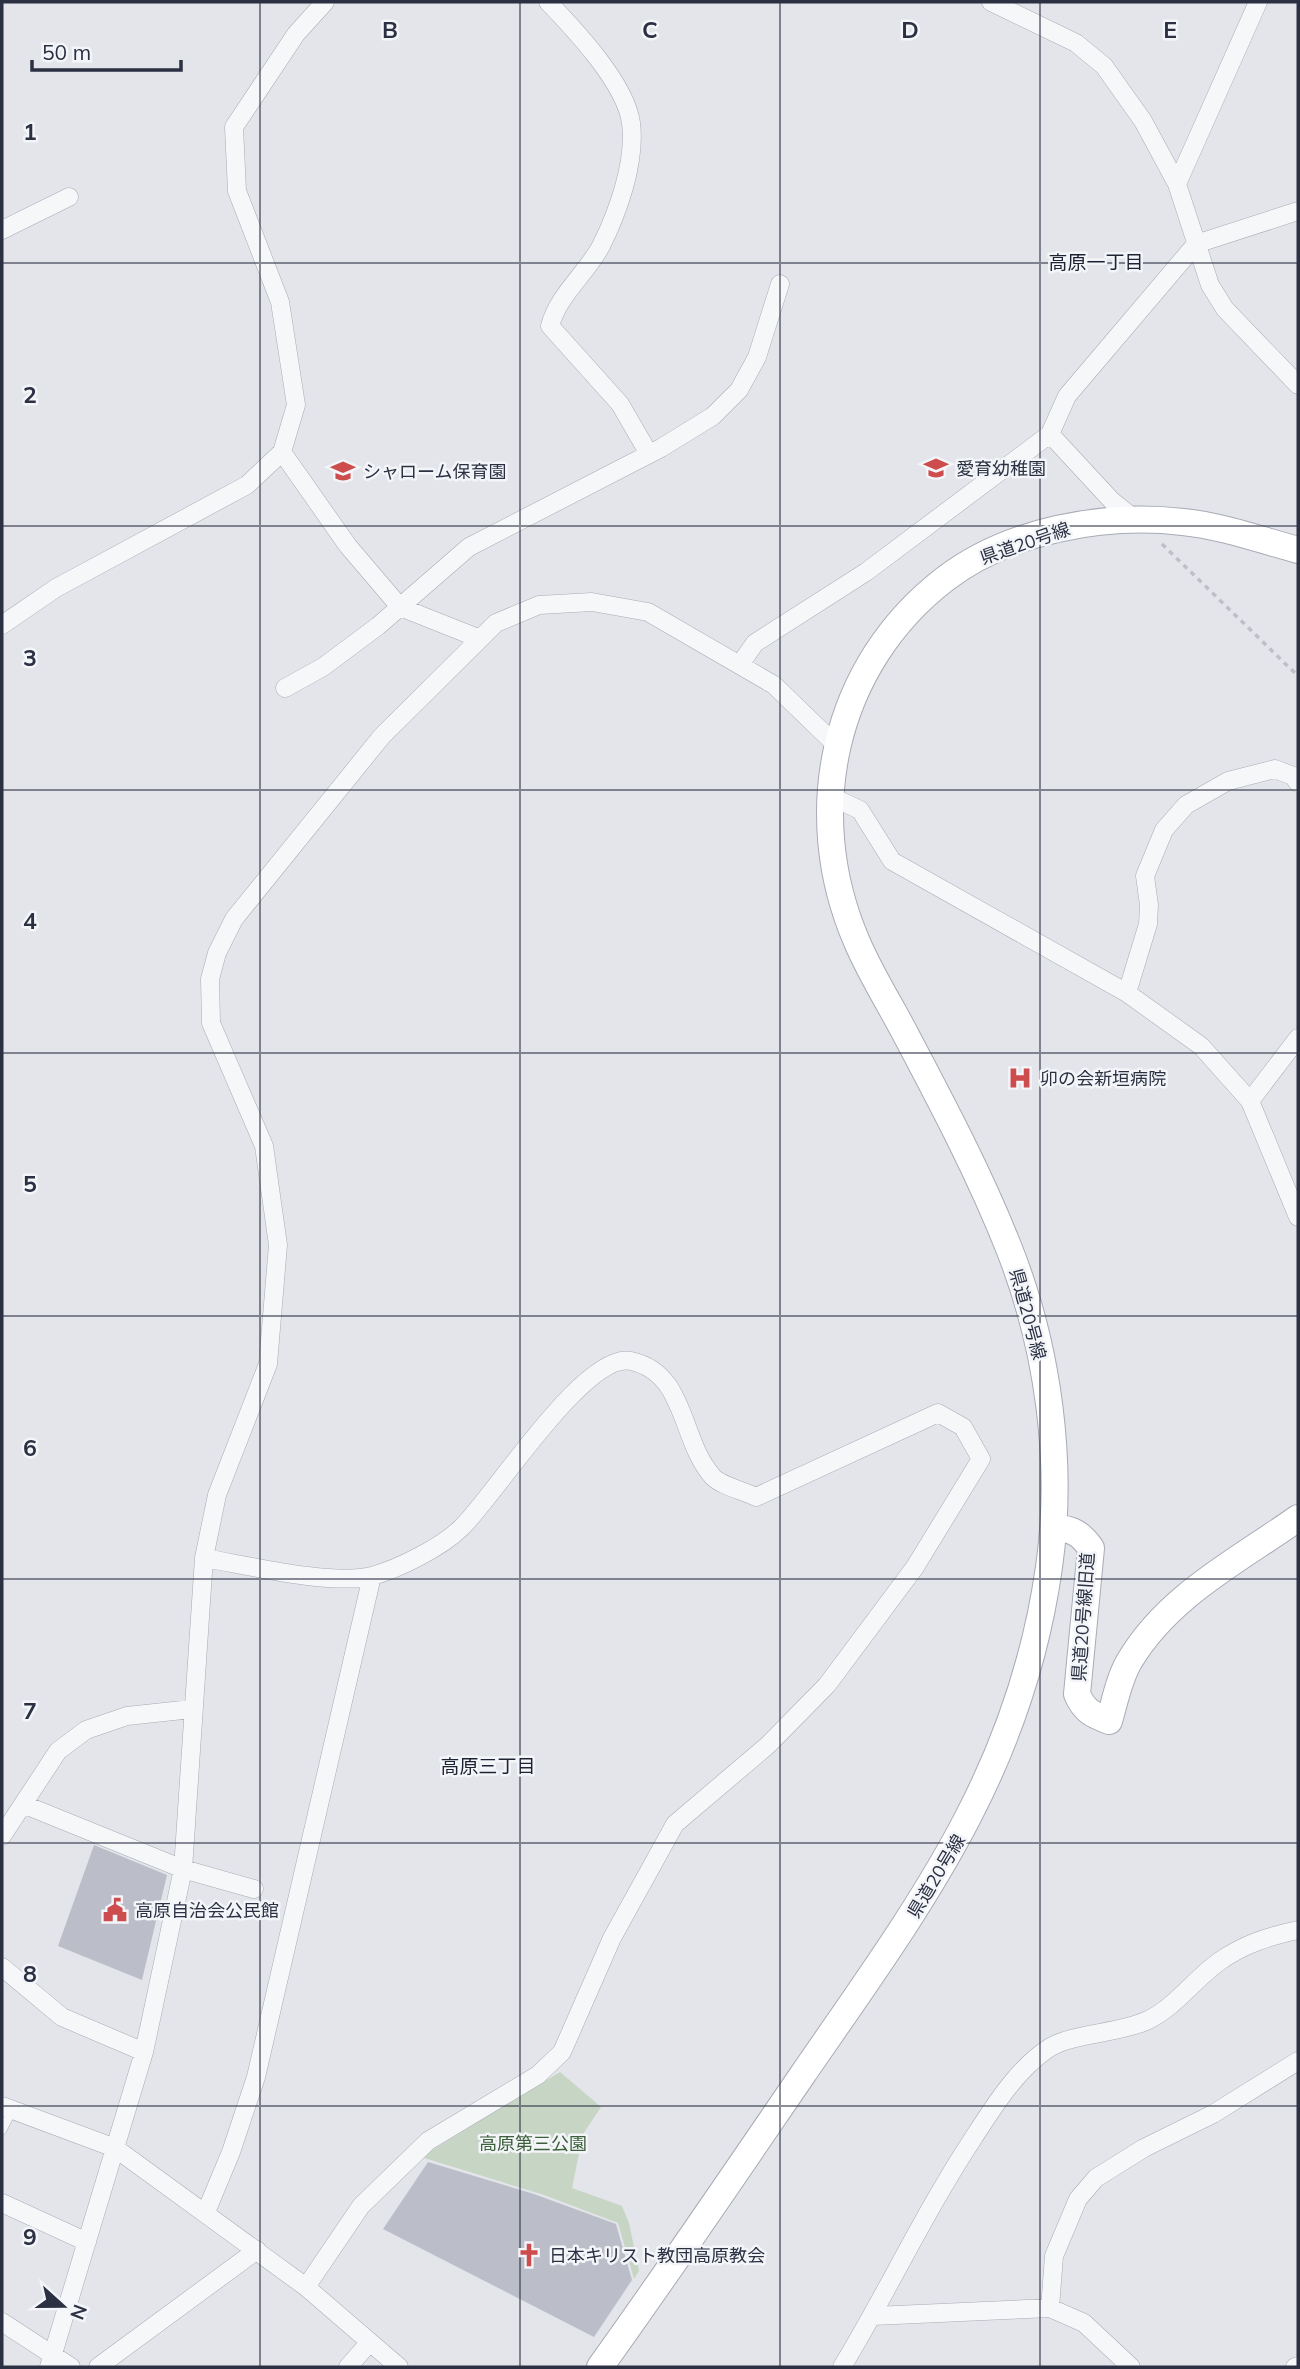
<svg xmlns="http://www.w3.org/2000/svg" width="1300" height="2369" font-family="Mulish,'Noto Sans JP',sans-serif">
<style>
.green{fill:#c7d5c5}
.building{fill:#bbbec8}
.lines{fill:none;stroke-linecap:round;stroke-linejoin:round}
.service-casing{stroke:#a8abb5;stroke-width:10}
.minor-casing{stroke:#a8abb5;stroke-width:19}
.secondary-casing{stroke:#a8abb5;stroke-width:28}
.path{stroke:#bdc0c6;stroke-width:3.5;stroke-dasharray:5 5;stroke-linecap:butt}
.service{stroke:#f6f7f9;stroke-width:9}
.minor{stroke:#f6f7f9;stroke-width:18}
.secondary{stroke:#fff;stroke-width:26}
.grid{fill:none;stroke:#2b3143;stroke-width:2;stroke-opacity:0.55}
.labels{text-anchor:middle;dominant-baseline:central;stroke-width:5;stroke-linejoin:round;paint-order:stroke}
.poi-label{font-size:18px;fill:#2b3143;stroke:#f3f5f8;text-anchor:start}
.street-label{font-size:18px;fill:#2b3143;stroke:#f3f5f8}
.park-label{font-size:18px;fill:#3b5f39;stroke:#f3f5f8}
.neighbourhood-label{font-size:19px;fill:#1d2234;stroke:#f3f5f8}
.grid-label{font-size:23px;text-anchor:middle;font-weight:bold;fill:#2b3143;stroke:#f3f5f8;stroke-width:5;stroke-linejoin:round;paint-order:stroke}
</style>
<rect width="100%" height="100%" fill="#e3e5eb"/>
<path class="green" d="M560 2072 601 2107 583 2134 572 2188 622 2206 629 2223 639 2271 634 2279 618 2223 544 2195 421 2157Z"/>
<path class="building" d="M94 1845 167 1875 142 1980 58 1946Z
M428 2162 534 2194 616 2224 632 2280 594 2337 383 2229Z"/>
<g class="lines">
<g class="service-casing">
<path id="service" d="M2 2130 12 2110"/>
</g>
<g class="minor-casing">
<path id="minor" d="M325 2 296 34 234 127 237 191 280 302 296 405 282 452 348 546 400 607 478 638
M548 2C575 30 626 84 631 123 636 162 618 212 601 246 586 274 558 295 550 326L620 404 649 454
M991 2 1076 43 1104 66 1143 121 1177 184 1210 285 1225 309 1298 385
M1177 184 1258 2
M2 230 69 197
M1050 434 1112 501 1137 521
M2 625 56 588 247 485 282 452
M741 663 755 643 866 572 1050 434 1067 396 1196 244 1298 211
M285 688 323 667 378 626 469 547 661 448 713 416 739 390 757 357 780 284
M830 796 860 810 892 861 1127 993 1201 1046 1250 1101 1298 1217
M1127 993 1148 924 1149 905 1145 876 1164 830 1186 805 1228 781 1275 769 1293 776 1298 783
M1250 1101 1298 1038
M204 1558C246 1565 332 1586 372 1576 398 1569 442 1547 461 1528 494 1497 585 1351 631 1361 687 1373 680 1441 713 1477 722 1486 744 1491 756 1497L938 1413 963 1427 981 1459 915 1567 827 1685 768 1745 675 1824 612 1938 562 2052 538 2075 428 2141 361 2206 306 2287
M25 1805 183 1869 254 1889
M2 1836 58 1751 86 1730 127 1716 192 1709
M2 1967 62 2017 144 2052
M2 2106 115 2148 306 2287 399 2367
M2 2203 87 2242
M206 2212 231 2152 256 2077 372 1576
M1050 2308 1054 2256 1078 2199 1096 2178 1144 2148 1213 2114 1298 2061
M873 2316 1050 2308 1084 2323 1131 2367
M2 2322 71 2367
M49 2367 144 2052 183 1869 204 1558 217 1495 268 1364 278 1245 264 1146 211 1023 210 979 217 953 234 919 382 736 496 623 539 605 592 602 648 612 774 685 836 745
M98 2367 257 2250
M348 2367 369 2343
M842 2367C888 2291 925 2211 974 2137 994 2106 1017 2069 1049 2048 1070 2034 1120 2033 1146 2021 1175 2008 1194 1979 1220 1961 1244 1944 1270 1936 1298 1930
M1295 2367 1298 2366"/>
</g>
<g class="secondary-casing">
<path id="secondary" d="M1054 1528C1072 1528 1081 1534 1091 1548L1077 1694C1084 1711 1093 1715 1109 1721 1115 1701 1119 1678 1130 1660 1169 1595 1239 1560 1298 1518
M600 2367C669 2271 736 2172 803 2074 918 1907 1020 1774 1049 1567 1064 1463 1048 1348 1010 1251 981 1177 944 1107 907 1037 891 1006 871 975 857 942 801 813 833 665 945 579 1009 530 1104 513 1183 522 1222 526 1261 540 1298 550"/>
</g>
<path class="path" d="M1162 544 1298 676"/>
<use href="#service" class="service"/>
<use href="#minor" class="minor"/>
<use href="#secondary" class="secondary"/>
</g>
<path class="grid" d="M260 2V2367M520 2V2367M780 2V2367M1040 2V2367M2 263H1298M2 526H1298M2 790H1298M2 1053H1298M2 1316H1298M2 1579H1298M2 1843H1298M2 2106H1298"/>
<defs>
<g id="school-bare" transform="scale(1.89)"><path d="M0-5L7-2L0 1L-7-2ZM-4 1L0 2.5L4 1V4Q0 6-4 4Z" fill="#cd4c4d" stroke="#f3f5f8" stroke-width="2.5" paint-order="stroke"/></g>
<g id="hospital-bare" transform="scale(1.89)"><path d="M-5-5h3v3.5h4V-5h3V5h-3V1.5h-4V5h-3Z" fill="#cd4c4d" stroke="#f3f5f8" stroke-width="2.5" paint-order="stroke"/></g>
<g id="civic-bare" transform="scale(1.89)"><path d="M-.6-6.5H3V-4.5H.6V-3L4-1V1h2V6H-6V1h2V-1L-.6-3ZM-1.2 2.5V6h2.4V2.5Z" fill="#cd4c4d" stroke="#f3f5f8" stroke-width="2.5" paint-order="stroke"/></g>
<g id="church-bare" transform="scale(1.89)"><path d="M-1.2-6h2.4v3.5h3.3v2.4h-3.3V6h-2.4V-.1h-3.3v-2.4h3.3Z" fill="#cd4c4d" stroke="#f3f5f8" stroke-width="2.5" paint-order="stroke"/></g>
</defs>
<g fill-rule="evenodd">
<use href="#school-bare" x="936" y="468"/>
<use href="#school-bare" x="343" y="471"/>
<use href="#hospital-bare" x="1020" y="1078"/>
<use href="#civic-bare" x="115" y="1910"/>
<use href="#church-bare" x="529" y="2255"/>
</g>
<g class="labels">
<g class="poi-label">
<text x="956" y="468">愛育幼稚園</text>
<text x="363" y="471">シャローム保育園</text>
<text x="1040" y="1078">卯の会新垣病院</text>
<text x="135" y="1910">高原自治会公民館</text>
<text x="549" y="2255">日本キリスト教団高原教会</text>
</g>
<g class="street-label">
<text transform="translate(1025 543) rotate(-19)">県道20号線</text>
<text transform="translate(1028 1314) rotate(75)">県道20号線</text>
<text transform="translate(1083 1617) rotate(-86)">県道20号線旧道</text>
<text transform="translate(936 1876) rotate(-59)">県道20号線</text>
</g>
<g class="park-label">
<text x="533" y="2143">高原第三公園</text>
</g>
<g class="neighbourhood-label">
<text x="1096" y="262">高原一丁目</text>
<text x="488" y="1766">高原三丁目</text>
</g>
</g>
<g class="grid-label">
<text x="390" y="38">B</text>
<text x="650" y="38">C</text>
<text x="910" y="38">D</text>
<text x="1170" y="38">E</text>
<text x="30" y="140">1</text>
<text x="30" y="403">2</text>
<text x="30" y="666">3</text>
<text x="30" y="929">4</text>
<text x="30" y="1192">5</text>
<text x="30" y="1456">6</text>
<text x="30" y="1719">7</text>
<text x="30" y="1982">8</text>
<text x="30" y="2245">9</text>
</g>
<rect width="1300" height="2369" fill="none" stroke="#2b3143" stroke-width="7"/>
<g transform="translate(63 2306) rotate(111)" stroke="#f3f5f8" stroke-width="5" paint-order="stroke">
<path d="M0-5L12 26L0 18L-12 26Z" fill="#2b3143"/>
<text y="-10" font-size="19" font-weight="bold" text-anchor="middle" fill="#2b3143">N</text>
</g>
<path d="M32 60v10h149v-10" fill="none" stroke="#2b3143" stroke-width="3.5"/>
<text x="42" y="60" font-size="21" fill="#2b3143" stroke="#f3f5f8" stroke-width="5" paint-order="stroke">50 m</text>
</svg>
